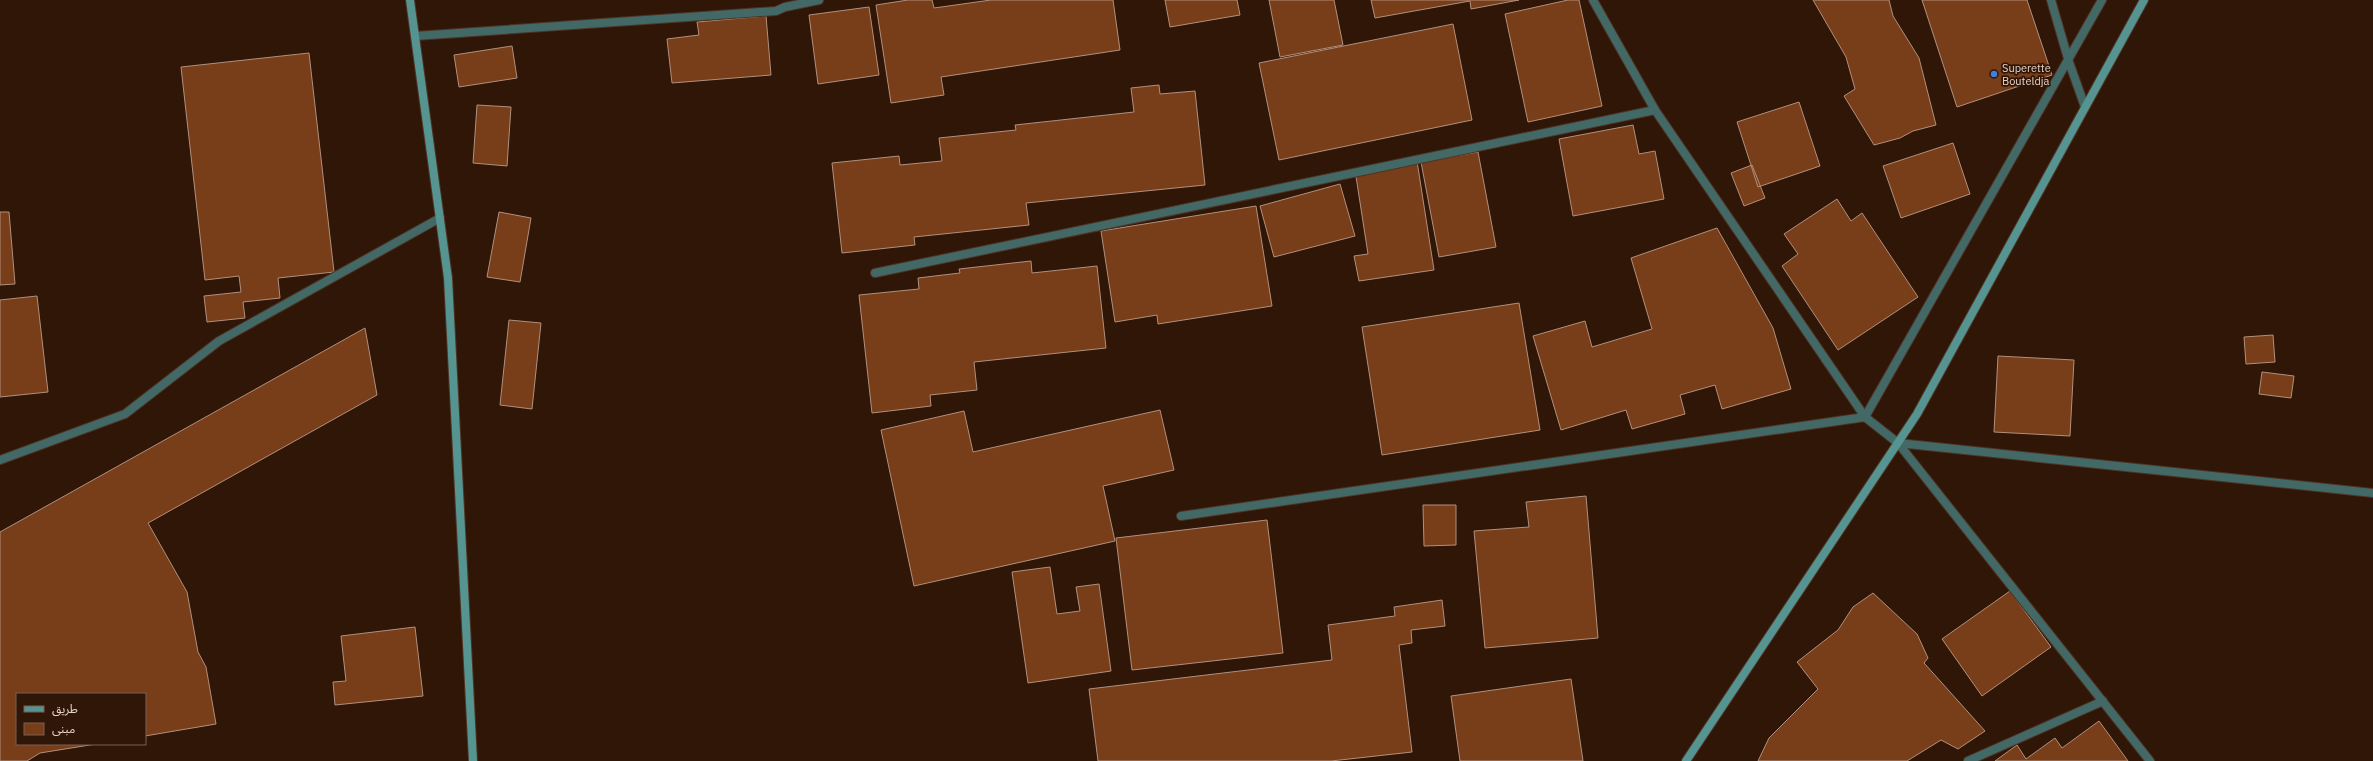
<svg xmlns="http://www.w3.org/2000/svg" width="2373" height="761" font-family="'IBM Plex Sans','Noto Sans Arabic',sans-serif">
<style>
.building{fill:#783d19;stroke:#b2907d}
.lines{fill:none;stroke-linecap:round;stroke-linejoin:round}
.service-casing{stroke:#4d3426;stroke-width:10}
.minor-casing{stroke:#4d3426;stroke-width:10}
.secondary-casing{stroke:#4d3426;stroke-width:10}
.service{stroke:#436967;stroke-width:8}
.minor{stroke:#436967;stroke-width:8}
.secondary{stroke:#559490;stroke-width:8}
.shop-dot{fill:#3f7fe0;stroke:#301607;stroke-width:1.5}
.labels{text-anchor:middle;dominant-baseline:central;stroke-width:3.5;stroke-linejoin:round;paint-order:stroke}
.poi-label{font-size:11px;fill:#e4d2c8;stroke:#301607;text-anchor:start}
</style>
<rect width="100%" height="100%" fill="#301607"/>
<path class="building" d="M908 0H932L934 8 991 0H1113L1120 50 941 77 944 95 891 103 876 5Z
M1165 0H1237L1240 15 1170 27Z
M1269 0H1334L1343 45 1280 57Z
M1371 0H1519L1471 9 1470 1 1375 18Z
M1568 0H1579L1602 106 1528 122 1505 14Z
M1813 0H1889L1893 16 1919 58 1936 125 1913 131 1900 138 1874 145 1844 96 1855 89 1846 57Z
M1922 0H2027L2052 75 1957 107Z
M869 7 879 75 818 84 809 15Z
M766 16 771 75 672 83 667 39 699 35 697 22Z
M1453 24 1472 120 1279 160 1259 63Z
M512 46 517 78 459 87 454 55Z
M309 53 334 272 278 278 280 298 243 302 245 318 207 322 204 296 241 292 239 276 205 280 181 67Z
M1159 85 1160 94 1195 91 1205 185 1026 203 1029 225 914 237 915 245 842 253 832 163 899 156 900 165 942 161 939 138 1016 130 1015 125 1134 112 1131 88Z
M1799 102 1820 166 1758 187 1737 122Z
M477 105 511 107 507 166 473 163Z
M1633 125 1639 154 1655 151 1664 199 1573 216 1559 139Z
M1953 143 1970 194 1901 218 1883 166Z
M1478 152 1496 247 1439 257 1421 162Z
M1417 161 1434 270 1359 281 1354 256 1368 254 1355 170Z
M1752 165 1765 198 1744 206 1731 173Z
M1340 184 1355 236 1274 257 1260 206Z
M1837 199 1851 221 1862 213 1918 297 1838 350 1782 266 1798 254 1784 234Z
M1256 206 1272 306 1158 324 1157 315 1115 322 1101 231Z
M0 212H9L15 284 0 285Z
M499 212 531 218 520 282 487 277Z
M1717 228 1773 328 1791 389 1722 409 1715 385 1680 395 1685 414 1632 429 1626 410 1561 430 1533 336 1585 321 1592 347 1652 329 1631 258Z
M1031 261 1032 273 1097 266 1106 348 974 362 977 390 930 395 931 406 872 413 859 295 919 289 918 278 960 273 959 269Z
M37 296 48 392 0 397V300Z
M1519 303 1540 430 1382 455 1362 327Z
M509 320 541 323 532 409 500 405Z
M365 328 377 395 148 523 187 592 198 652 206 667 216 724 145 736V694H17V744H96L40 753 27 761H0V532Z
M2273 335 2275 362 2246 364 2244 337Z
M1998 356 2074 360 2070 436 1994 432Z
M2262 372 2294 376 2291 398 2259 394Z
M1160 410 1174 470 1103 486 1115 541 914 586 881 430 964 411 973 452Z
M1586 496 1598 638 1485 648 1474 531 1529 527 1526 502Z
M1423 505H1456V545L1424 546Z
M1267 520 1283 653 1132 670 1116 538Z
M1050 567 1057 614 1080 611 1076 587 1099 584 1111 671 1028 683 1012 572Z
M2010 591 2051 647 1982 696 1942 639Z
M1873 593 1917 634 1928 658 1924 663 1985 731 1958 749 1941 740 1907 761H1758L1769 738 1818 689 1797 662 1838 630 1853 607Z
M1442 600 1445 626 1411 630 1412 643 1399 645 1412 752 1331 761H1098L1089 689 1332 660 1328 625 1395 616 1394 607Z
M415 627 423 696 335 705 333 682 346 681 341 636Z
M1571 679 1583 761H1460L1451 696Z
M2099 721 2128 761H1995L2017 745 2026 759 2055 738 2062 748Z"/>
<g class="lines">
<g class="service-casing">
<path id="service" d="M415 36 776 11 785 7 819 0
M875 273 1655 110
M1968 761 2103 701"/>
</g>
<g class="minor-casing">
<path id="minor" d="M1593 0 1655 110 1865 417 1898 443 2150 761
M2051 0 2069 62 2085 107
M1898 443 2373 493
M0 460 125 414 219 341 440 218
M1181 516 1865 417 2102 0"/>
</g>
<g class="secondary-casing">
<path id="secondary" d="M410 0 448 278 473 761
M1686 761 1917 414 2144 0"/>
</g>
<use href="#service" class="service"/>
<use href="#minor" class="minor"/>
<use href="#secondary" class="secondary"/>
</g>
<circle class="shop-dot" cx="1994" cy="74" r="4"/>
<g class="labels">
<g class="poi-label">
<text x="2002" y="68">Superette<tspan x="2002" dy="13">Bouteldja</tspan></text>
</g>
</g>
<rect x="16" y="693" width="130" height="52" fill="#301607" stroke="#786154"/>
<rect x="24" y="706" width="20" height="6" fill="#559490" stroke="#786154"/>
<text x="52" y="713" font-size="12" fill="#e4d2c8">طريق</text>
<rect x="24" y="723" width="20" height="12" fill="#783d19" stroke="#786154"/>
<text x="52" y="733" font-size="12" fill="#e4d2c8">مبنى</text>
</svg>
